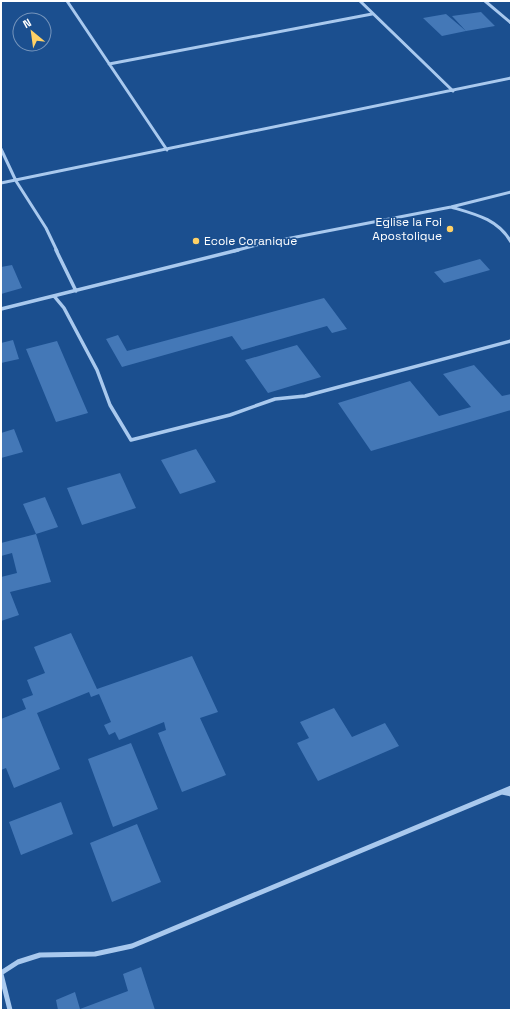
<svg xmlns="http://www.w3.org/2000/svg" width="512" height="1011" font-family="'Space Grotesk',sans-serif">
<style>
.building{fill:#4478b7}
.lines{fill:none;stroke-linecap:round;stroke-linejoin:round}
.street-far2{stroke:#a9c9ee;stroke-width:3}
.street-far1{stroke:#a9c9ee;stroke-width:3.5}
.street{stroke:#a9c9ee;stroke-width:5}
.poi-dot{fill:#ffd166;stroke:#1b4f8f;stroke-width:1.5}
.labels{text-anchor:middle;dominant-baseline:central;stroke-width:3.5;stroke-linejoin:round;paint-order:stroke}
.far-poi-label{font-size:12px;fill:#fff;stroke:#1b4f8f;text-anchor:end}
</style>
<rect width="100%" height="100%" fill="#1b4f8f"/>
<path class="building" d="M481 12 495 26 466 31 452 16Z
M446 14 466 31 442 36 423 18Z
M480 259 490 270 444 283 434 272Z
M12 265 22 288 1 294V267Z
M324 298 347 329 332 333 327 326 242 350 232 336 122 367 106 339 118 335 127 351Z
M13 340 19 359 1 363V343Z
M57 341 88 413 56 422 26 349Z
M297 345 321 377 268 393 245 360Z
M474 365 502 396 511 394V410L371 451 338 403 410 381 439 416 471 407 443 374Z
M14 429 23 452 1 458V433Z
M196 449 216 482 180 494 161 460Z
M120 473 136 508 82 525 67 488Z
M45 497 58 527 36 534 23 504Z
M36 534 51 582 10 592 19 615 1 621V577L17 573 12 553 1 556V543Z
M71 633 97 689 192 656 218 712 200 718 226 775 182 792 158 733 166 730 164 722 119 740 115 732 109 735 104 725 111 722 99 694 91 697 89 692 37 713 60 769 14 788 6 768 1 770V719L26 709 22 699 33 695 27 680 45 673 34 647Z
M334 708 352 737 385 723 399 746 318 781 297 743 309 738 300 722Z
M131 743 158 809 113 827 88 759Z
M61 802 73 834 21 855 9 822Z
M137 824 161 882 112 902 90 843Z
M141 967 155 1010H58L56 1000 75 992 80 1009 128 991 123 974Z"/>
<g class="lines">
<path class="street-far2" d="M67 1 167 150
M360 1 453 91
M485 1 511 23
M109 64 372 14
M1 149 16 181 46 228 57 251
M1 183 511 78
M451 207C475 214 498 219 511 242
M234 251 260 244 451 207 511 192"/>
<path class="street-far1" d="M56 250 76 291
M54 296 64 308 97 370 110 405 131 440 230 415 275 399 305 396 511 341
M1 309 238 250"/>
<path class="street" d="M502 792 511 794
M1 973 18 962 40 955 95 954 132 946 511 788
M1 974 10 1010"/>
</g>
<g class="poi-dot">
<circle cx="450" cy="229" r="4"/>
<circle cx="196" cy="241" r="4"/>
</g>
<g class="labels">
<g class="far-poi-label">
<text x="442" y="222">Eglise la Foi<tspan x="442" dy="14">Apostolique</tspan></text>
<text x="204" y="241" text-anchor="start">Ecole Coranique</text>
</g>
</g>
<rect width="512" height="1011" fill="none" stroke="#ffffff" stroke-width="4"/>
<g transform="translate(32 32) rotate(331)"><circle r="19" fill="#1b4f8f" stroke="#7695bc"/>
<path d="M0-3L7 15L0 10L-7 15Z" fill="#ffd166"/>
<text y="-6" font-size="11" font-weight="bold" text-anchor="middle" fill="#ffffff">N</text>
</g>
</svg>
